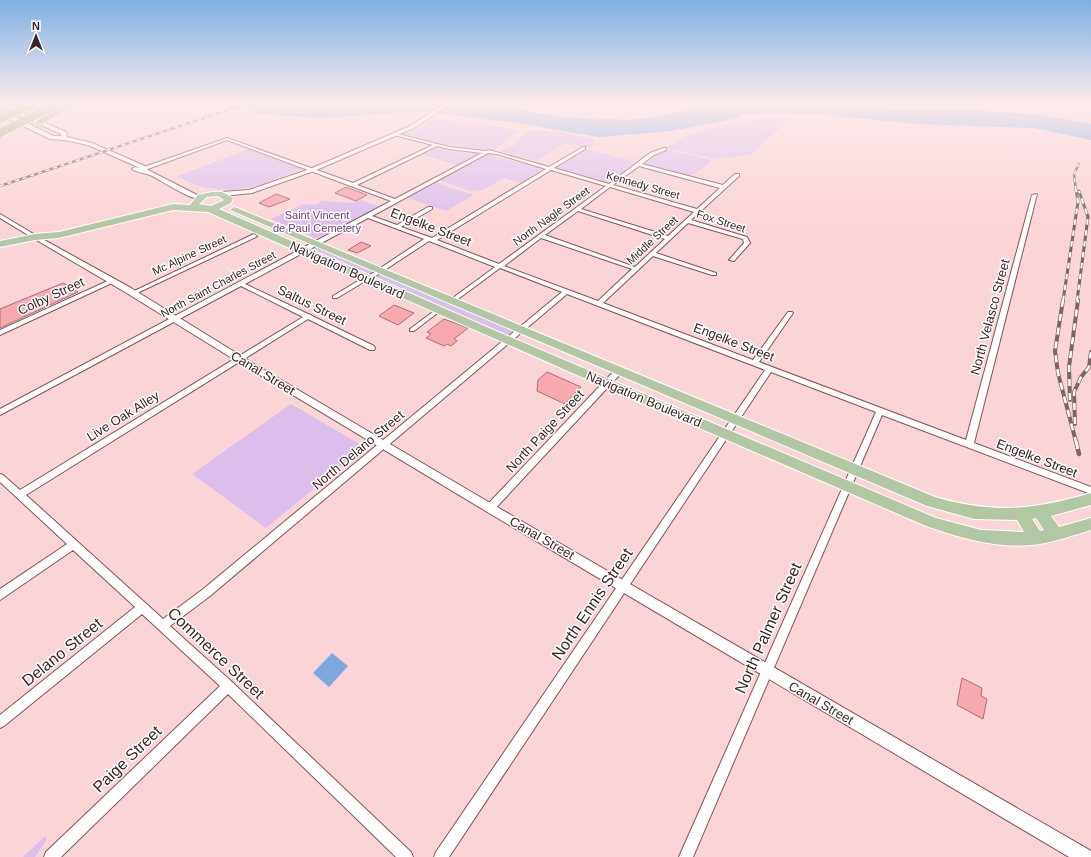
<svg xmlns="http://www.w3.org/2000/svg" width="1091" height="857" font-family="Helvetica,sans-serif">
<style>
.green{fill:#dbbfea}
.water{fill:#7da9df}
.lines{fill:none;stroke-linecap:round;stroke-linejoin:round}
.stream{stroke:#7da9df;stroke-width:1.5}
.building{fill:#f8aab0;stroke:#a97075}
.minor-casing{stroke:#875156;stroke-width:2}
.tertiary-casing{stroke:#875156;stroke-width:2}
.secondary-casing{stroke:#875156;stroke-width:2}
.primary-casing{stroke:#fff;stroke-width:2}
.motorway-casing{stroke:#fff;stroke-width:2}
.minor{fill:#fff;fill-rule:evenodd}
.tertiary{fill:#fff;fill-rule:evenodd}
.secondary{fill:#fff;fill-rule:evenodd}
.primary{fill:#b2c7a4;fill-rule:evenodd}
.motorway{fill:#7ea267;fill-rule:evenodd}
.rail-far3-casing{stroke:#806365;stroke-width:2.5}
.rail-far2-casing{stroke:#806365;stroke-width:3}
.rail-far1-casing{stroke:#806365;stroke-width:4}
.rail-casing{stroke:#806365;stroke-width:4.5}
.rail-far3{stroke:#fff;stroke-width:1.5;stroke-dasharray:4;stroke-linecap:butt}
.rail-far2{stroke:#fff;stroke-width:2;stroke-dasharray:5.5;stroke-linecap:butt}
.rail-far1{stroke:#fff;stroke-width:2.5;stroke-dasharray:7;stroke-linecap:butt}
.rail{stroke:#fff;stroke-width:3;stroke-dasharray:8;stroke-linecap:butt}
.motorway-bridge-casing{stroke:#fff;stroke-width:9;stroke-linecap:butt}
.motorway-bridge{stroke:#7ea267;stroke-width:8}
.labels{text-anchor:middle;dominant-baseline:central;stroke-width:3;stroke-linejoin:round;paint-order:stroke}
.far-street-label{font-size:11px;fill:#3c2426;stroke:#fff}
.far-park-label{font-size:11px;fill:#6c3c83;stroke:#fff}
.street-label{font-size:13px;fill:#3c2426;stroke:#fff}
.near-street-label{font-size:16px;fill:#3c2426;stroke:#fff}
</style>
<rect width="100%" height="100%" fill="#fbd4d7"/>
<path class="green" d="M771 118H792L750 155 715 159 667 148C696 127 736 122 771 118Z
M434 119 471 122 519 130 494 150 443 145 406 134Z
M531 130 560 132 593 139 595 140 593 145 586 148 566 143 536 161 499 151 516 145 514 142Z
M436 148 460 153H479L457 165 423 155Z
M248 149 302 169 263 184 235 190 205 188 176 177Z
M585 149 636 162 608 182 555 167Z
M665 149 712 160 692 176 644 164Z
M488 154 542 169 520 183 504 178 483 190 470 191 439 180Z
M436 183 474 195 446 211 407 198Z
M361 200 380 207 321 237 315 238 271 219 304 204 315 205 321 201 353 203Z
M317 246 514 330 505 337 307 251Z
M291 404 365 447 266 528 192 474Z
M45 836 47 839 35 857H23Z"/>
<path class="water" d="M247 104 319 106 360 104H493L559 117 626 120 648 118 719 104H832L897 110 988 111 1042 115 1091 124V140L1034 128 916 124 816 114 781 113 742 115 734 119 671 131 599 137 517 123 421 111 324 118 261 114 245 107 250 105Z
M332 653 348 666 329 687 313 673Z"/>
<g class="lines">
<path class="stream" d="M691 107 703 108"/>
</g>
<path class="building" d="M346 187 367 195 356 201 335 193Z
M276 194 290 199 269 207 259 203Z
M361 242 371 246 357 253 348 250Z
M63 283 78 292 0 328V309Z
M394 305 414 313 398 325 379 316Z
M444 319 468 328 454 339 457 341 451 346 447 344 444 346 426 338 431 334 427 332Z
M547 372 581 387 565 404 537 391 538 380Z
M962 678 982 688 981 696 987 699 983 719 957 705Z"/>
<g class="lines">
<g class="minor-casing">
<path id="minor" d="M394 133 449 147 486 151 489 150 549 167 583 147H585V149L554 168 609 184 650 153 664 148H666V150L654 155 642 164 723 185 735 174H739V176L691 220 747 237 750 243 734 261 729 260 744 243 743 239 688 223 656 253 716 273V275H712L653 256 603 303 753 360 788 312H792L793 313 759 362 966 440 1032 195 1037 194 974 443 1091 487V494L882 415 693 857H679L876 412 771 372 449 857H434L436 852 765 370 567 294 210 596 170 626 232 682 411 852 413 857H396L228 694 61 857H44L46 852 220 686 142 614 4 726 0 728V715L135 607 73 550 0 600V589L67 544 0 482V474L3 475 20 490 303 317 241 286 0 415V409L391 201 227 140 145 170H141V168L227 138 353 183 433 145 394 135ZM437 146 449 149 482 153 395 199 357 185ZM488 153 497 154 546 169 432 238 401 227 432 209V207H428L397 225 372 216ZM639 166 720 188 697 209 613 185ZM551 170 606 186 499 264 437 240ZM610 187 694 212 668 236 581 209ZM578 211 665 239 635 267 545 235ZM368 218 424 239 367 277 363 278 333 296V298H337L367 280 371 279 429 241 495 267 450 300V302H454L500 268 562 292 202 590 163 619 26 495 308 319 370 350H374L375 348 374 346 312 316 311 315 308 314 245 284ZM541 238 632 269 598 301 504 266Z
M0 214 37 236 38 237 33 238 0 218Z
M254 234 257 236 256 237 135 294H131L130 293Z
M112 279 115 281 114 282 0 335V330Z
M438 308 441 310 440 311 414 331H410V329Z
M616 369H619L623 371 493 511 490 512 487 511 485 508 487 505Z"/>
</g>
<g class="tertiary-casing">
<path id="tertiary" d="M33 236H37L131 288 254 364 497 507 1091 851V857H1069L489 513 248 368 125 292 33 238Z"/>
</g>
<g class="secondary-casing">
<path id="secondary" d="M4 104H9L16 110 66 132 67 137 92 143 145 166 146 169 203 198C195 204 160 179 150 175 144 173 136 172 132 169L135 167 140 168 88 145 64 140 50 139 2 116 0 109 53 136H61V134L12 112Z
M444 104H450L414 128 314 171 252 193 222 196 219 194 222 192 249 190 310 169 410 126Z"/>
</g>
<g class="primary-casing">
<path id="primary" d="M212 192H222L233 198 231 203 219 209 489 328 936 518 981 530 1024 532 1017 520 974 519 927 506 230 210 234 207 237 208 935 497C994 514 1033 510 1091 493V505L1051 516 1059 527 1091 518V530C1074 535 1058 541 1040 544 1001 550 963 539 926 526L570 372 208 212 173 210 59 238 35 240 0 247V241L35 234 59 232 173 204 190 205 198 195ZM218 196 224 200 211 206 199 204 207 197ZM1036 518 1044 530 1040 531 1032 519Z"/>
</g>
<g class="motorway-casing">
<path id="motorway" d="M66 104H75L42 124 35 122Z"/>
</g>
<use href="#minor" class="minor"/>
<use href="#tertiary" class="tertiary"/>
<use href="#secondary" class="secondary"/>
<use href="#primary" class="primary"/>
<use href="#motorway" class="motorway"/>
<g class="rail-far3-casing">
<path id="rail-far3" d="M0 186 246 104
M1076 190 1074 174 1079 164"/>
</g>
<g class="rail-far2-casing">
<path id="rail-far2" d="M1063 301 1078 202 1076 189
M1077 301 1088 217 1079 191"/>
</g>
<g class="rail-far1-casing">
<path id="rail-far1" d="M1063 300 1055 351 1058 373 1076 442
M1070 400 1069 367 1078 300
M1075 424 1074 392 1081 377 1089 367 1091 352"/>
</g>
<g class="rail-casing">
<path id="rail" d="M1076 441 1079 454"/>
</g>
<use href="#rail-far3" class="rail-far3"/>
<use href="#rail-far2" class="rail-far2"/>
<use href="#rail-far1" class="rail-far1"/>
<use href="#rail" class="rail"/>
<g class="motorway-bridge-casing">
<path id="motorway-bridge" d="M0 119 33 104
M0 133 58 104"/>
</g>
<use href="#motorway-bridge" class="motorway-bridge"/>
</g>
<linearGradient id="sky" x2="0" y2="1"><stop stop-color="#7db0e4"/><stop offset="0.46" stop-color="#fdeced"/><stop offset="1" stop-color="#fdeced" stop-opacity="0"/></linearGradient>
<rect width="1091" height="224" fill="url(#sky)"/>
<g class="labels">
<g class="far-street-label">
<text transform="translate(643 185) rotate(16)">Kennedy Street</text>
<text transform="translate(551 216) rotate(-36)">North Nagle Street</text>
<text transform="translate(721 221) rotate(18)">Fox Street</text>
<text transform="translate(652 240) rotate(-43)">Middle Street</text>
<text transform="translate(189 255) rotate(-25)">Mc Alpine Street</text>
<text transform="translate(218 284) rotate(-28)">North Saint Charles Street</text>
</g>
<g class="far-park-label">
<text x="317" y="215">Saint Vincent<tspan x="317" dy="13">de Paul Cemetery</tspan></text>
</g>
<g class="street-label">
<text transform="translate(431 227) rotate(21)">Engelke Street</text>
<text transform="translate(347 270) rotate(24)">Navigation Boulevard</text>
<text transform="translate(51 296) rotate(-25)">Colby Street</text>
<text transform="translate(312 305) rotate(26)">Saltus Street</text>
<text transform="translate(990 317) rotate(-75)">North Velasco Street</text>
<text transform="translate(734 342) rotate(21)">Engelke Street</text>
<text transform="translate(263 373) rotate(31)">Canal Street</text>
<text transform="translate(644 399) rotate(23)">Navigation Boulevard</text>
<text transform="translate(123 416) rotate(-32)">Live Oak Alley</text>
<text transform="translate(545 431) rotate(-47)">North Paige Street</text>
<text transform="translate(358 450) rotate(-40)">North Delano Street</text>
<text transform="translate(1037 458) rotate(21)">Engelke Street</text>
<text transform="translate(542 538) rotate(30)">Canal Street</text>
<text transform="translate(821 703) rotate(30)">Canal Street</text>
</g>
<g class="near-street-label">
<text transform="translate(592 604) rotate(-56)">North Ennis Street</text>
<text transform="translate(768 628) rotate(-66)">North Palmer Street</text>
<text transform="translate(62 652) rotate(-39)">Delano Street</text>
<text transform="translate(216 653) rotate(43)">Commerce Street</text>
<text transform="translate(127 759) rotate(-44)">Paige Street</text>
</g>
</g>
<g transform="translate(36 36)" stroke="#ffffff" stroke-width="3" paint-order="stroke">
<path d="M0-3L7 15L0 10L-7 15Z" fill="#3c2426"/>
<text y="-6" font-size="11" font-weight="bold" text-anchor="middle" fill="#3c2426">N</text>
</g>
</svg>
